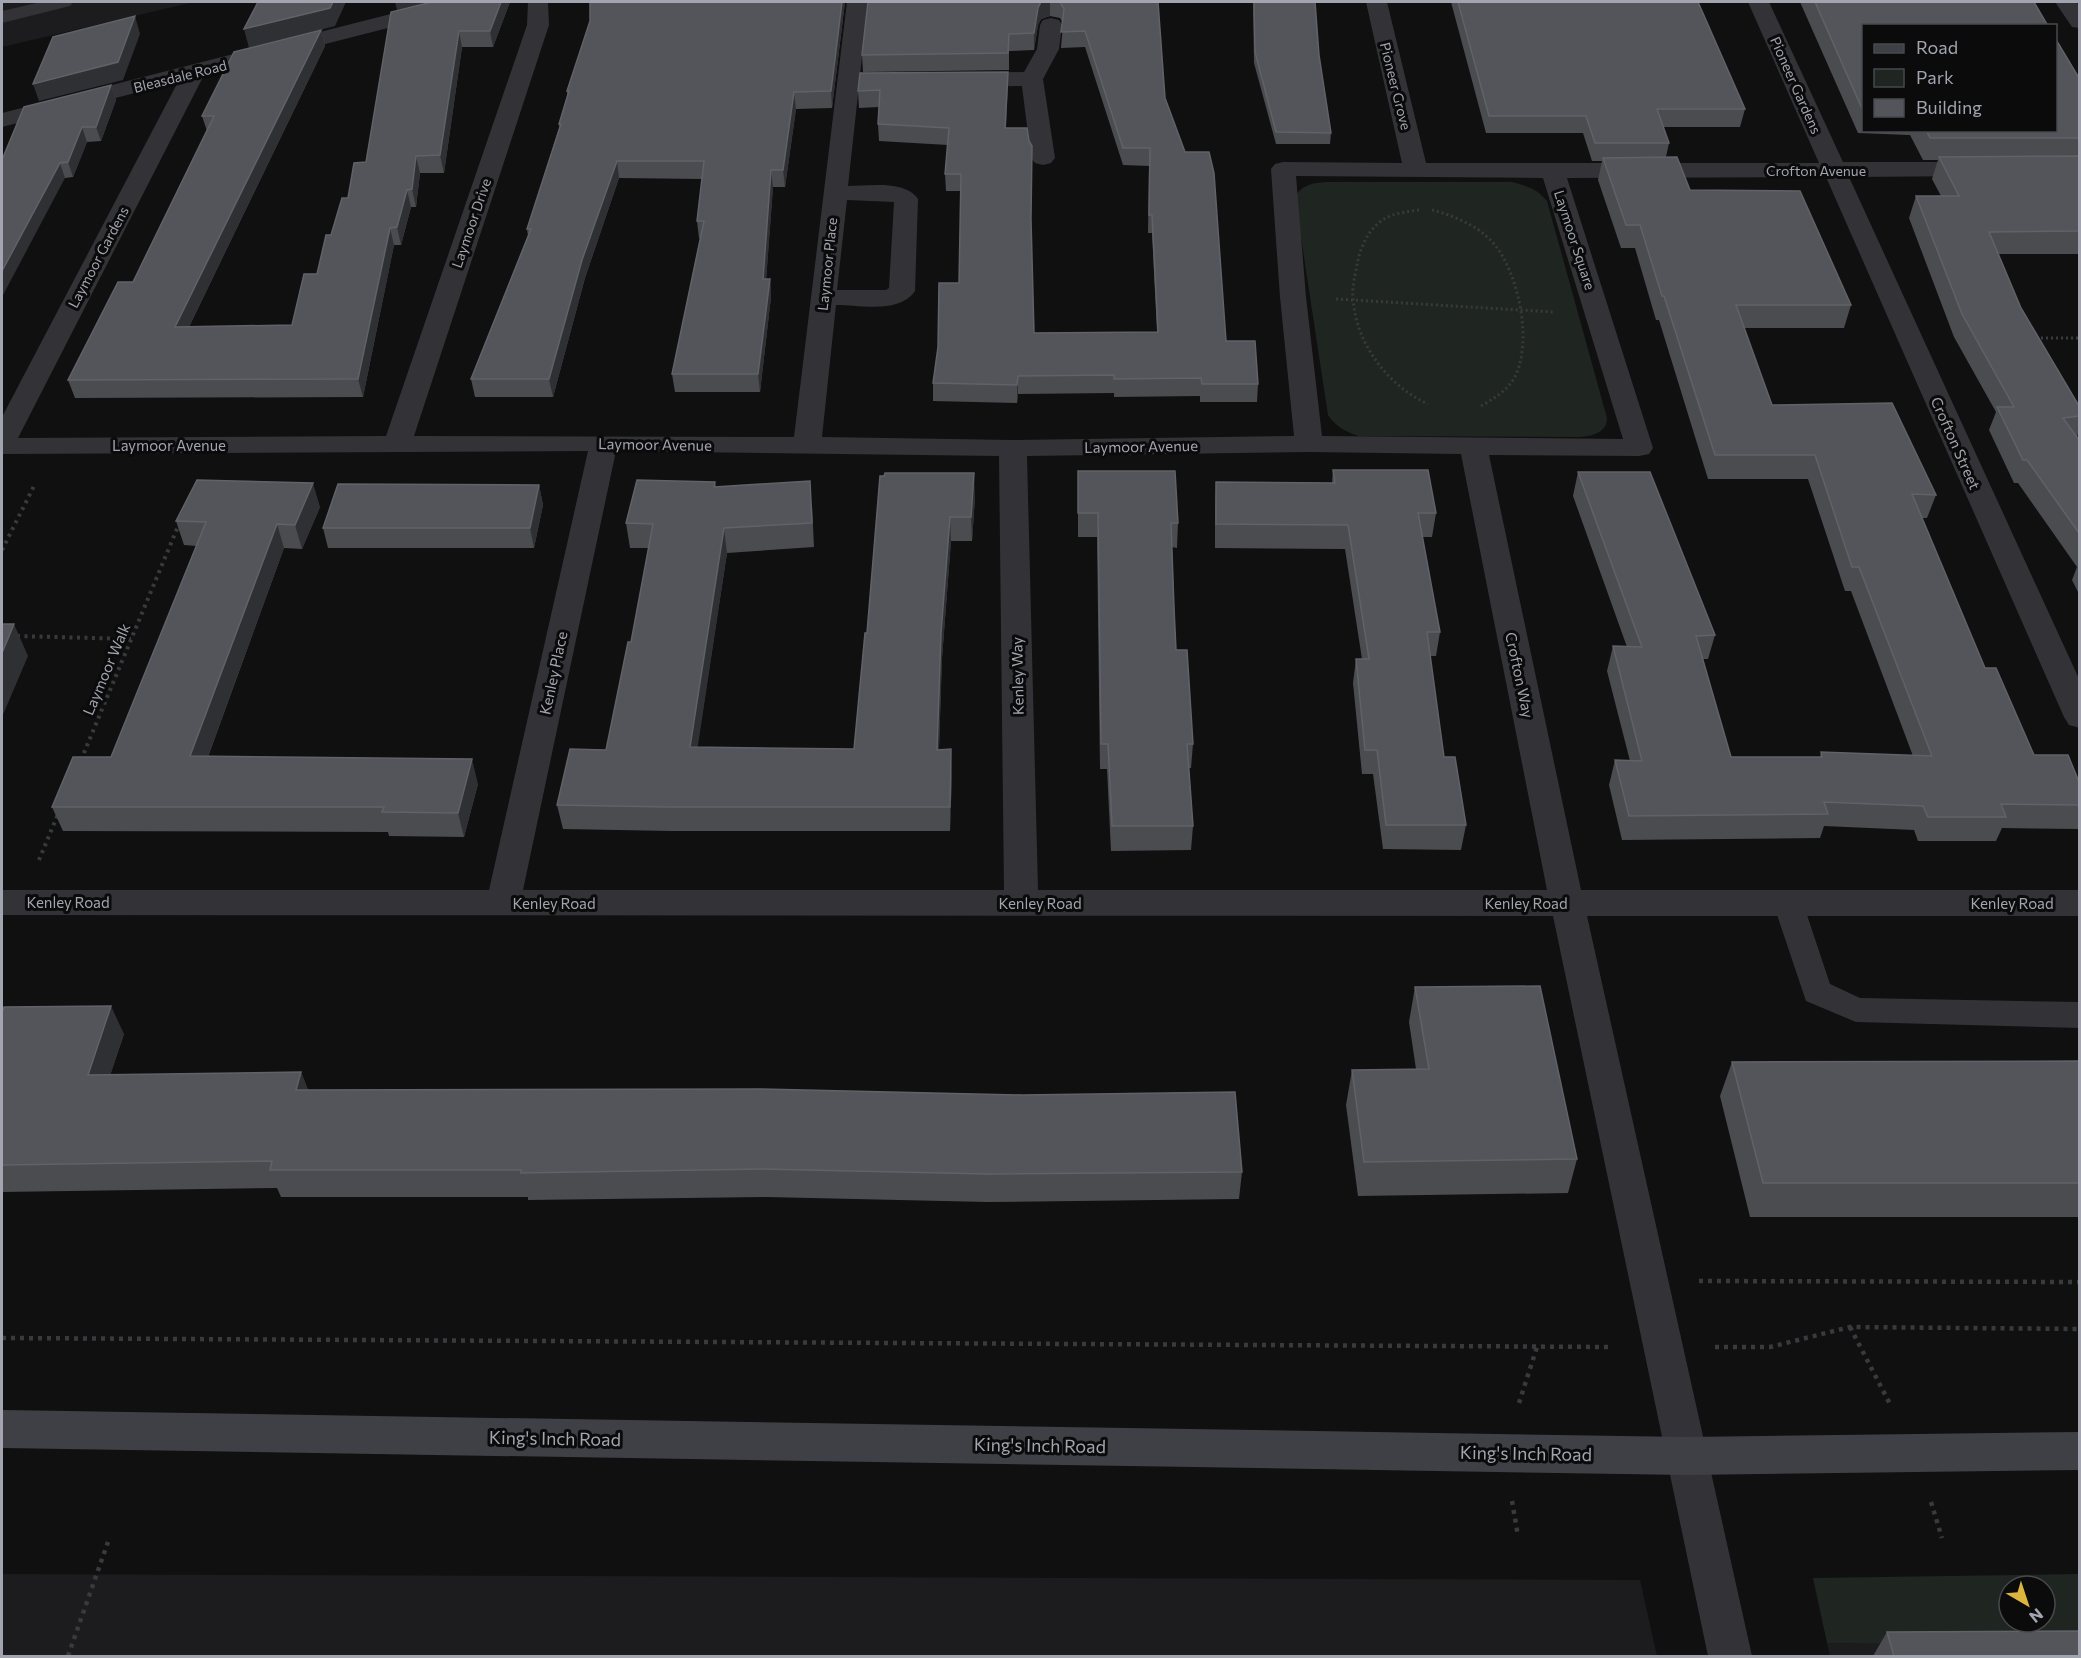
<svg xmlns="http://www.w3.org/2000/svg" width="2081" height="1658" font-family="Commissioner,sans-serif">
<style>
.built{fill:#1c1c1e}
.green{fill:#1f2520;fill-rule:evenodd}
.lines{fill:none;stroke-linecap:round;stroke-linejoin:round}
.path-far2{stroke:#393a3e;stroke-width:3;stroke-dasharray:2 3;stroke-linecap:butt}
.path-far1{stroke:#393a3e;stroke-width:4;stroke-dasharray:3 4.5;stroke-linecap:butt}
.path{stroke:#393a3e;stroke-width:4.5;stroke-dasharray:4 5;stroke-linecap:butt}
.lane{fill:#333337;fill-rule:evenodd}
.street{fill:#333337;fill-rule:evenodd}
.secondary{fill:#3f4045;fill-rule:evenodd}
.wall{fill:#4b4c50}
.shaded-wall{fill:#2f3033}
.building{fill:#54555b;stroke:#606268;stroke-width:1.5}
.labels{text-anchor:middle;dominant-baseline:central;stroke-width:6;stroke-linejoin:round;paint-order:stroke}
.far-street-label{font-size:14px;fill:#a2a5b0;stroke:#0b0b0c}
.street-label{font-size:15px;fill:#a2a5b0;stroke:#0b0b0c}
.near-street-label{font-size:18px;fill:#a2a5b0;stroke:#0b0b0c}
</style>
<rect width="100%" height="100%" fill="#101011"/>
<path class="built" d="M2 2H194L2 47Z
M2 1574 1640 1580 1657 1656H2Z
M1827 1643 2079 1647V1656H1830Z"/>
<path class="green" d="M1326 182H1511C1525 185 1538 189 1547 201L1607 418C1607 433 1592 436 1580 437L1359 436C1346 432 1336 427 1328 415L1295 198C1300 185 1313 183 1326 182Z
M2079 1574V1647L1827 1643 1813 1578ZM2009 1586H2045V1622H2009Z"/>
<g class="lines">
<path class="path-far2" d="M1419 210C1407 212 1394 213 1384 219 1368 229 1360 248 1357 265 1355 276 1352 286 1353 297 1355 343 1388 386 1428 404
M1432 210C1455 216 1479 226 1495 245 1519 275 1534 346 1513 380 1505 392 1493 399 1481 406
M1336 299 1553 312
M2036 338H2080"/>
<path class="path-far1" d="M2 550 35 484
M17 636 131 639
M81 760 179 524
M39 860 58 814"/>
<path class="path" d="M1699 1281 2080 1282
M1850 1327 1890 1404
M2 1338 1612 1347
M1715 1347H1770L1850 1327 2080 1329
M1519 1403 1537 1347
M1512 1501 1518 1536
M1931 1502 1942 1538
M68 1656 108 1542"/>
<path class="lane" d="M41 2H73L70 6 2 23V11Z
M1788 892 1799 895 1803 903 1830 984 1860 998 2080 1002V1028L1856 1022 1806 1001 1773 903 1777 895Z"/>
<path class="street" d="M438 2H473L470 7 204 75 18 438 386 436 527 25 528 2H548L549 25 414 436 794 437 847 2H868L848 186C869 186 905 180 918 199L915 291C899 314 860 305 836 305L822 437 1013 440 1294 436 1280 297 1271 169 1275 164 1283 162 1402 163 1366 2H1387L1426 163H1819L1748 2H1769L1843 162H1979L1987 164 1991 169 1987 174 1979 176 1849 177 2080 681V728L2069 725 2064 717 1826 177 1567 178 1653 448 1649 454 1639 456 1489 455 1581 890H2080V916H1587L1752 1656H1708L1553 916 2 915V890H489L588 451 2 454V417L178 82 2 127V113ZM1296 176 1543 178 1623 439 1322 436 1306 297ZM847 200 894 202 889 288 886 290H837ZM616 451 999 456 1004 890H523ZM1309 452 1461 454 1547 890H1038L1027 456Z
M2055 2H2076L2080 7V28L2072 27Z
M1051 18 1059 20 1062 25 1059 49 1043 79 1055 158 1051 163 1043 165 1035 163 1031 158 1022 86 964 87 956 85 953 80 956 75 964 73 1024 72 1037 49 1040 25 1043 20Z"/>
<path class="secondary" d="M2 1410 1687 1437 2080 1432V1470L1687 1475 2 1448Z"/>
</g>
<path class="wall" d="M510 2 493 47H462L444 173H420L416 207H411L401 245H394L363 397 75 398 68 380 133 282 207 131 202 116 321 30 325 46 189 327 292 325 317 274 331 235 348 198 366 162 391 12Z
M590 2H845L832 108 796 109 785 187H773L766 279H770L771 297 760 392H675L672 374 700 238H699L697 221 702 179 619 178 585 278 553 397H475L471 379 528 236 527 229 559 128V124L567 96V91L590 21Z
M868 2H1158L1165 98 1226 341 1258 384 1257 402H1200V396L1114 397V393L1018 394 1017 403 933 401V383L959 283 961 191H946L945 174 948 145 879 141 878 124 879 107 859 108 858 91 1008 72 1006 128 1031 226 1034 333 1157 332 1152 233H1148L1149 166 1123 165 1085 47 1061 48 1063 23 1060 18 1050 16 1041 19 1038 25 1034 50 1009 51V70L863 72 862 55Z
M1253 2H1315L1319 55 1331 133 1330 144H1276L1254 63Z
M1451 2H1698L1745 109 1740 127H1663L1669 143 1666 157 1690 190 1851 305 1844 328H1744L1772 405 1936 495 1927 518H1922L1985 668 2034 755 2079 782V826L2078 829 2002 828 1996 841H1918L1914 830 1824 826 1820 838 1622 840 1609 785 1615 760 1630 761 1607 671 1613 646 1627 647 1573 496 1578 472 1715 635 1708 659H1703L1731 757H1820L1821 752 1913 756 1851 591H1845L1808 479H1708L1659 320H1656L1635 248H1621L1598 180 1602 161H1592L1583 133H1486Z
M1800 2H2034L1863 26V130H2055L2079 78V254H1998L2021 308 2079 406V430L2077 437 2079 440V594L2072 580 2077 567 2018 483H2014L1989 430 1996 412 1954 337 1909 218 1916 196H1941L1932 179 1938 160H1923L1910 135 1858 133Z
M111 85 116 100 101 141 87 142 73 177 65 178 2 160Z
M1333 470 1436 513 1432 537H1422L1440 632 1436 656H1430L1444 757 1466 825 1461 850 1383 849 1373 774H1362L1353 683 1356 659H1362L1345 549 1215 548V506L1216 482 1332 483Z
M1078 471 1178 523 1177 548 1172 547 1176 650 1193 744 1191 768H1189L1193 826 1191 850 1111 851 1107 769H1100L1097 537H1078Z
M880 476 975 497 972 541H951L942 658 939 749 952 774 950 831H671L563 829 557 805 606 750 631 642 649 548H630L626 523 715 482 716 487 812 505 814 547 727 553 697 748 854 749 867 633Z
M539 485 543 505 534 548H328L323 528Z
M320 507 302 549 284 548 208 757 478 784 464 837 389 836 388 832 63 831 52 807 111 757 197 546 184 545 176 521Z
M1415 987 1577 1159 1568 1193 1358 1196 1346 1105 1352 1070 1416 1069 1409 1022Z
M2 1013 124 1034 110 1075 301 1072 308 1090 1242 1172 1239 1199 988 1202 766 1197 528 1200V1197H281L277 1188 2 1192Z
M2079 1061V1217H1750L1720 1096 1732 1062Z
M1887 1632 2079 1656H1873Z"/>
<path class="shaded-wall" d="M333 2H346L335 26 249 48 244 29Z
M395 2H431L397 10Z
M501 2H510L493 47 490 31Z
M842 2H845L832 108 831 91Z
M1041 2H1050V16L1041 19 1038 25 1034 50V33L1038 8Z
M135 16 140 34 123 80 39 101 33 84Z
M321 30 325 46 180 345 175 327Z
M459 31 462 47 444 173 440 155Z
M1008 72V88L1005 145V128Z
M111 85 116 100 101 141 96 127Z
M794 92 796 109 785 187 783 170Z
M82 127 87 142 73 177 68 162Z
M416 156 420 173 416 207 412 189Z
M617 161 619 178 585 278 553 397 549 379 582 260Z
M60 163 65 178 2 297V271Z
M771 170 773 187 765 297 763 279Z
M407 190 411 207 401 245 397 227Z
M390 228 394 245 363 397 358 379Z
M770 279 771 297 760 392 758 374Z
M1018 376V394L1017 403V385Z
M974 473 975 497 972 541 971 517Z
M313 483 320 507 302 549 295 525Z
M539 485 543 505 534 548 530 528Z
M950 517 951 541 942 658 938 774 937 750 941 633Z
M277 524 284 548 199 781 190 756Z
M724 528 727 553 694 772 690 747Z
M14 624 28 656 2 717V653Z
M951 749 952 774 950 831V807Z
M472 759 478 784 464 837 458 813Z
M111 1006 124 1034 101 1103 88 1075Z
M301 1072 311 1099 296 1090Z"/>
<path class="building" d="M258 2H333L330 8 244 29Z
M432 2H501L490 31H459L440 155 416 156 412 189 407 190 397 227 390 228 358 379 68 380 118 282H133L214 116H202L234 52 321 30 175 327 292 325 304 274H317L326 235H331L342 198H348L354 163 366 162 391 12Z
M590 2H842L831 91 794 92 783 170H771L763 279H770L758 374H672L704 221H697L704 161H617L582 260 549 379H471L531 229H527L561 124H559L569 91H567L590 21Z
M868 2H1044H1041L1038 8 1034 33 1009 34 1008 53 862 55Z
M1060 2H1158L1165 98 1185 152H1209L1214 173 1226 341H1255L1258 384H1202L1201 378 1114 379V375L1018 376 1017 385 933 383 938 347 939 283H959L961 174H945L949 128 878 124 880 90 858 91 860 73 1008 72 1005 128H1027L1029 141 1032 146 1031 219 1034 333 1158 332 1152 215H1149L1150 148H1123L1085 31 1061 32 1064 9Z
M1254 2H1315L1319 55 1331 133 1276 132 1255 52Z
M1458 2H1698L1745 109H1657L1669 143H1595L1586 116H1489Z
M1815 2H2034L2048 26H1863V111Z
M135 16 118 62 33 84 53 37Z
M2055 38 2079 78V138H1930L1926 130H2055Z
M111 85 96 127H82L68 162 60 163 2 271V160L24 107Z
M2079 156V231L1989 232 2021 308 2079 406V416L2063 418 2079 440V533L2027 460H2023L1997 407H2014L1962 314 1916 196H1959L1939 157Z
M1677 157 1690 190 1800 191 1851 305H1736L1772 405 1892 403 1936 495 1912 494 1985 668H1996L2034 755H2068L2079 782V805L2001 804 2006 817H1928L1923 806 1824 802 1828 814 1629 816 1615 760 1642 761 1613 646 1642 647 1578 472H1650L1715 635 1696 636 1731 757H1822L1821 752 1932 756 1859 567H1852L1815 455H1715L1664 296H1662L1640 225H1626L1603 158Z
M1333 470H1428L1436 513H1418L1440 632H1427L1444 757H1455L1466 825H1386L1377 750H1365L1356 659H1369L1348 525 1216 524V482L1335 483Z
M1078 471H1175L1178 523H1171L1174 608 1176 650H1187L1193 744H1187L1193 826H1112L1108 744H1101L1098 513H1078Z
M885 473H974L971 517H950L941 633 937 750 951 749 950 807H667L557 805 570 749 606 750 628 642H631L653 524 626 523 637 480 715 482 714 487 810 481 812 523 724 528 690 747 854 749 865 633H867L880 476H884Z
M197 480 313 483 295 525 277 524 190 756 472 759 458 813 382 812 384 807H52L73 757H111L206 522 176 521Z
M338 484 539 485 530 528H323Z
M2 624H14L2 653Z
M1540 986 1577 1159 1364 1162 1352 1070 1429 1069 1415 987Z
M111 1006 88 1075 301 1072 296 1090 760 1089 1022 1095 1235 1092 1242 1172 987 1174 762 1169 521 1173V1170H270L272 1161 2 1165V1013L4 1007Z
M2079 1061V1183H1763L1732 1062Z
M2079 1631V1656H1894L1887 1632Z"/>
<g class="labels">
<g class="far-street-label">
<text transform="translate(180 76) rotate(-14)">Bleasdale Road</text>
<text transform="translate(1796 85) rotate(66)">Pioneer Gardens</text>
<text transform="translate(1396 86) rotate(76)">Pioneer Grove</text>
<text x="1816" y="170">Crofton Avenue</text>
<text transform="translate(471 223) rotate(-71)">Laymoor Drive</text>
<text transform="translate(1575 240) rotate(72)">Laymoor Square</text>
<text transform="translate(98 257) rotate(-62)">Laymoor Gardens</text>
<text transform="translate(827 264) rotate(-84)">Laymoor Place</text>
</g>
<g class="street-label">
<text transform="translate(1956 443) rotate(66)">Crofton Street</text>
<text transform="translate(655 444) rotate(1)">Laymoor Avenue</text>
<text x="169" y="445">Laymoor Avenue</text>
<text transform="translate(1141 446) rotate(-1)">Laymoor Avenue</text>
<text transform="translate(106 669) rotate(-67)">Laymoor Walk</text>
<text transform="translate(553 673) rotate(-78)">Kenley Place</text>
<text transform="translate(1520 675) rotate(78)">Crofton Way</text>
<text transform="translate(1017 676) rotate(-91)">Kenley Way</text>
<text x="68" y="902">Kenley Road</text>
<text x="554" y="903">Kenley Road</text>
<text x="1040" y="903">Kenley Road</text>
<text x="1526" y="903">Kenley Road</text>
<text x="2012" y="903">Kenley Road</text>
</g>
<g class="near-street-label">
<text transform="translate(555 1438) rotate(1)">King's Inch Road</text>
<text transform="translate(1040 1445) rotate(1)">King's Inch Road</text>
<text transform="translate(1526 1453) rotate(1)">King's Inch Road</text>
</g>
</g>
<rect width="2081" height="1658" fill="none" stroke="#a2a5b0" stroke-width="6"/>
<rect x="1862" y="24" width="195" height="108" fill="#0b0b0c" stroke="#47494e" stroke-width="1.5"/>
<rect x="1874" y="44" width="30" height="9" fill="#3f4045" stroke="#47494e" stroke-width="1.5"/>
<text x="1916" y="54" font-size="18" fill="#a2a5b0">Road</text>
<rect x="1874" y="69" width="30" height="18" fill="#1f2520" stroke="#47494e" stroke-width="1.5"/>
<text x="1916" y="84" font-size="18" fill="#a2a5b0">Park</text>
<rect x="1874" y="99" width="30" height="18" fill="#54555b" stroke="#47494e" stroke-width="1.5"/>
<text x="1916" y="114" font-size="18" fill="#a2a5b0">Building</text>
<g transform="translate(2027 1604) rotate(141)"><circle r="28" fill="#0b0b0c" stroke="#47494e" stroke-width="1.5"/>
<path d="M0-4.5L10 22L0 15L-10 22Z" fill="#dbb53d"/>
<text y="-9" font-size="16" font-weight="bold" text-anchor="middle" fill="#a2a5b0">N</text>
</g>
</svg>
